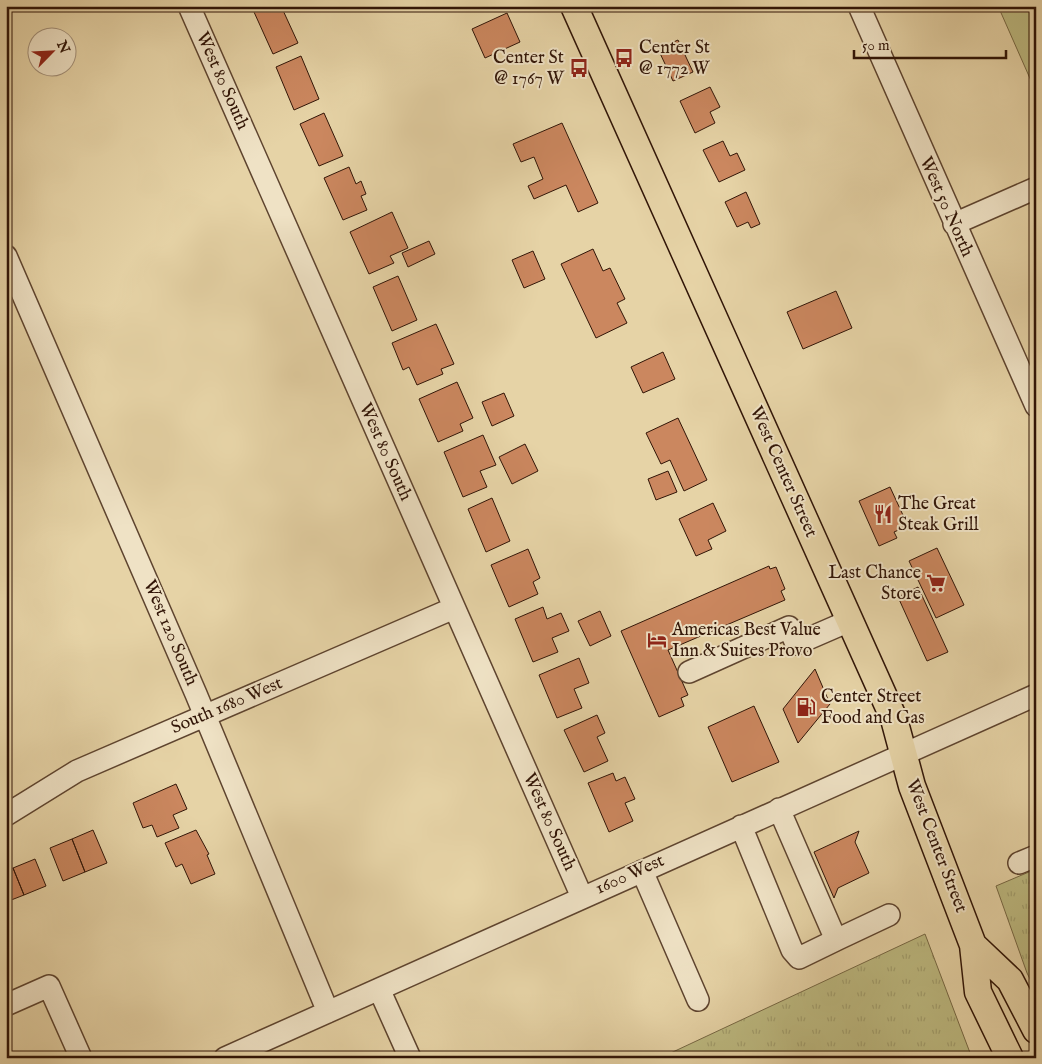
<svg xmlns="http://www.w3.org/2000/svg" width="1042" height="1064" font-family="'IM FELL English',serif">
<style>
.grass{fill:url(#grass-tufts);stroke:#776844}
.park{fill:#bdba81;stroke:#776844}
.building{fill:#cb875f;stroke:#311507}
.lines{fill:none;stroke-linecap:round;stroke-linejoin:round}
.minor-casing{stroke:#5e442f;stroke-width:24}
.major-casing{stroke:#311507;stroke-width:29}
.minor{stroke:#efe2c5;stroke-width:21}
.major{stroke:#e6d3a6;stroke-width:26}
.labels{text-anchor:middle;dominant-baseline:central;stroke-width:4;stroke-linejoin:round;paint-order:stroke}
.poi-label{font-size:18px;fill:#311507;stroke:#efe2c5;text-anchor:start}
.street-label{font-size:18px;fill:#311507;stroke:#efe2c5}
</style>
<defs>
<pattern id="grass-tufts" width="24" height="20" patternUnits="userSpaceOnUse" patternTransform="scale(1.25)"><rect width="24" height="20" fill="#bdba81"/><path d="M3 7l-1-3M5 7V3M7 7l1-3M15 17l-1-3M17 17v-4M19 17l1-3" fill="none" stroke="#a39f6e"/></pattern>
</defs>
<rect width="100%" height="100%" fill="#e6d3a6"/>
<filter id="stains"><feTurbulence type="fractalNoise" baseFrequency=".004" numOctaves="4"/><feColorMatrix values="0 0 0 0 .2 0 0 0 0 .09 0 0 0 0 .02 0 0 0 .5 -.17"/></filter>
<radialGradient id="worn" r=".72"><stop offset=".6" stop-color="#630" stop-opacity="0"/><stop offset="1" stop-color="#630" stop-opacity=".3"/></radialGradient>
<path class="grass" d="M1036 869V991L1027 973 996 886Z
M925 934 972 1058H660Z"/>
<path class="park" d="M998 6H1036V92Z"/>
<path class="building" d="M266 6H281L298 43 273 54 254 12Z
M507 13 520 42 485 58 472 29Z
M678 40 693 72 673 81 658 49Z
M301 56 319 99 294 110 276 67Z
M710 87 720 107 710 112 715 123 695 133 680 101Z
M324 113 343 156 319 166 300 124Z
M562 123 598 203 578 212 566 185 534 199 528 186 543 179 534 157 521 162 513 144Z
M723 141 730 156 737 153 745 170 719 182 703 150Z
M349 167 356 184 361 181 366 194 361 196 367 210 343 220 324 178Z
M746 192 760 224 751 228 748 222 737 227 725 202Z
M392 212 408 248 390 256 394 263 369 274 350 232Z
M429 241 435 254 408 267 402 253Z
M593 249 603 271 610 268 625 299 617 303 627 323 596 338 561 264Z
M533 251 545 279 524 288 512 260Z
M398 276 417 320 392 331 373 287Z
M836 291 852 328 803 349 787 312Z
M436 324 454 364 441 369 443 374 417 385 409 367 403 370 392 343Z
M663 352 675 379 643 393 631 367Z
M457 382 473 418 460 424 463 431 438 442 419 399Z
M504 393 514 416 492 426 482 402Z
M678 418 707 480 684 491 670 460 661 464 646 433Z
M483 435 496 465 480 471 487 487 463 497 444 452Z
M525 444 538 471 512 484 499 457Z
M668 471 677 492 656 500 648 479Z
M890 487 908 526 894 532 897 538 879 546 859 501Z
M492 498 510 541 486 552 468 509Z
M713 503 726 531 708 540 712 549 696 556 679 519Z
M937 548 964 605 936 618 909 561Z
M528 549 540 578 533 582 538 594 509 607 491 565Z
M769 566 770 569 776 567 785 589 781 591 785 600 668 650 688 695 681 698 684 706 659 717 621 631Z
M918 587 948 652 927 661 898 597Z
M543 607 547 619 561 613 569 631 552 638 558 652 533 662 515 619Z
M600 611 611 636 590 646 578 621Z
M579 658 589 683 574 689 582 708 557 718 539 675Z
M815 669 830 704 798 743 783 709Z
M754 706 779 762 732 782 708 727Z
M597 715 605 733 597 737 608 761 584 772 564 730Z
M613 773 616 781 625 777 635 799 625 803 633 821 609 832 588 783Z
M176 784 187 809 173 815 179 828 157 837 152 825 143 828 133 803Z
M93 830 107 863 85 872 72 839Z
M196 830 209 854 207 855 215 874 191 884 182 864 176 867 165 843Z
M859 831 855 842 869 873 838 888 834 898 814 852Z
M72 839 85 872 63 881 50 848Z
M35 859 46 886 24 895 13 868Z
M13 868 24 895 6 902V871Z"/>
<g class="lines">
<g class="minor-casing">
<path id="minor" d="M189 6 582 897
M859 6 1036 406
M954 224 1036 188
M6 256 196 694 328 1012
M689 672 789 627 796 644 849 621
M779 809 836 940 889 915
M6 815 77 771 454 608
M741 826 792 950 799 958 836 940
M1019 863 1036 856
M642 871 698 1000
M379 989 410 1058
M6 1005 49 986 81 1058
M225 1058 1036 695"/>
</g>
<g class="major-casing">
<path id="major" d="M574 6 894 719 912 786 973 945 978 992 1010 1058
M973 945 1010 980 1036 1030"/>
</g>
<use href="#minor" class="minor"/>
<use href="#major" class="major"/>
</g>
<defs>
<g id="bus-bare" transform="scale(1.5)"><path d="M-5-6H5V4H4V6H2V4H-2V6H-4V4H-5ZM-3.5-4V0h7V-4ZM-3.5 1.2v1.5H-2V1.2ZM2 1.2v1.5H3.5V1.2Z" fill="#8f2418" stroke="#efe2c5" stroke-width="2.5" paint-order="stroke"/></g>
<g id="restaurant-bare" transform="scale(1.5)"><path d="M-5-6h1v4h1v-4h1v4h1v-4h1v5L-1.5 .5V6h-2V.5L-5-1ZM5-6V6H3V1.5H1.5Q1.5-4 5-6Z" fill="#8f2418" stroke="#efe2c5" stroke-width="2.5" paint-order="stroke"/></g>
<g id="supermarket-bare" transform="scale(1.5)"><path d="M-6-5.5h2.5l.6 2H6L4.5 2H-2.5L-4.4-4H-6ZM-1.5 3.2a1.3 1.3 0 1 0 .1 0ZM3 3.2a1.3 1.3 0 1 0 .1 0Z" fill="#8f2418" stroke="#efe2c5" stroke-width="2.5" paint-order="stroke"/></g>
<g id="hotel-bare" transform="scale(1.5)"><path d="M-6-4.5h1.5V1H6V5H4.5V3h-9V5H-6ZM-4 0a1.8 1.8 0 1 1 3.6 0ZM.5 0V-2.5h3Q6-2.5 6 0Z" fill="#8f2418" stroke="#efe2c5" stroke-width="2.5" paint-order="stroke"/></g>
<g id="fuel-bare" transform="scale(1.5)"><path d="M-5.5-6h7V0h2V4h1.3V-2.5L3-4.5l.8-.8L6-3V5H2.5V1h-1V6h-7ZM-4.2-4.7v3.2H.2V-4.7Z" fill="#8f2418" stroke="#efe2c5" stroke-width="2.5" paint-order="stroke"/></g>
</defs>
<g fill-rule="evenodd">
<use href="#bus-bare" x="624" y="58"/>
<use href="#bus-bare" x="579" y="68"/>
<use href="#restaurant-bare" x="883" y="514"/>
<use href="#supermarket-bare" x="936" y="583"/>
<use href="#hotel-bare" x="657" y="640"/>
<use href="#fuel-bare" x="806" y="707"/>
</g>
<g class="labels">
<g class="poi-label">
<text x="639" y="48">Center St<tspan x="639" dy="21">@ 1772 W</tspan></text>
<text x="564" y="58" text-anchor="end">Center St<tspan x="564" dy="21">@ 1767 W</tspan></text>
<text x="898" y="504">The Great<tspan x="898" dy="21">Steak Grill</tspan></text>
<text x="921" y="573" text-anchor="end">Last Chance<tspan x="921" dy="21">Store</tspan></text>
<text x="672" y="630">Americas Best Value<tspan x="672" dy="21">Inn &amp; Suites Provo</tspan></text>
<text x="821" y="697">Center Street<tspan x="821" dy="21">Food and Gas</tspan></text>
</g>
<g class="street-label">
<text transform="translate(222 81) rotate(66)">West 80 South</text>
<text transform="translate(946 207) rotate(66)">West 50 North</text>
<text transform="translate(385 452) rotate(66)">West 80 South</text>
<text transform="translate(783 472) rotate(66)">West Center Street</text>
<text transform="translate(170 633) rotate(67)">West 120 South</text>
<text transform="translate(227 706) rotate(-23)">South 1680 West</text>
<text transform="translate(549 822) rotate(66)">West 80 South</text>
<text transform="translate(936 846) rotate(69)">West Center Street</text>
<text transform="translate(630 875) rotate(-24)">1600 West</text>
</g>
</g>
<rect width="1042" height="1064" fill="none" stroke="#e6d3a6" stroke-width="25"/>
<rect x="8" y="8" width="1027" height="1049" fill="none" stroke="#311507" stroke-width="2.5"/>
<rect x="12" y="12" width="1017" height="1039" fill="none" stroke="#311507"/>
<g transform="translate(52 52) rotate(66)"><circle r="24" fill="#efe2c5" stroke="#a39079"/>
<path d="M0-4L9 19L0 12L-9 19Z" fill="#8f2418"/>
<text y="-8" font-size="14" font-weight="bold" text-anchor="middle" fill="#311507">N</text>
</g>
<path d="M854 50v8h152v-8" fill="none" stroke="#311507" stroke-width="2.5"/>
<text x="862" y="50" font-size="15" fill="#311507" stroke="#efe2c5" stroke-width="4" paint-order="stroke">50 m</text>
<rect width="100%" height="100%" filter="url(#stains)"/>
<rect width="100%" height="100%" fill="url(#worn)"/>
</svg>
